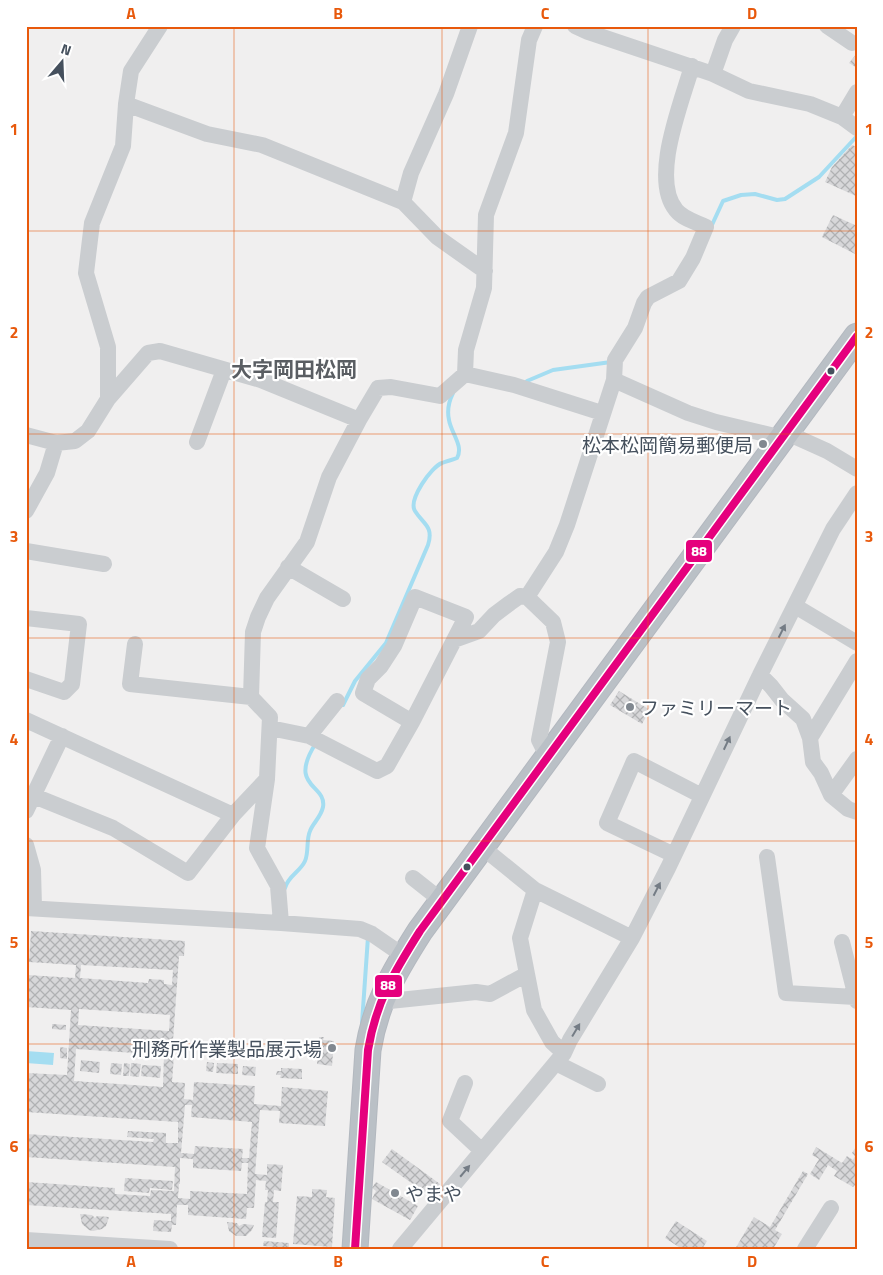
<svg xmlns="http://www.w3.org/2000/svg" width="883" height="1275" font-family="'Titillium Web','Noto Sans JP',sans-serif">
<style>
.water{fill:#a4ddf1}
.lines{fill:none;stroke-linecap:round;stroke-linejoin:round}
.stream{stroke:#a4ddf1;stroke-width:4}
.building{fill:url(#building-cross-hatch);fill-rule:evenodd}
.highway-casing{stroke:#b3b8bf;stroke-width:27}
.minor{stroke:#cacdd0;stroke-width:16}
.highway{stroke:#bac0c6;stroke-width:25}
.bus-1-casing{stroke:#fff;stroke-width:11}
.bus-1{stroke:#e5007d;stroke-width:8}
.oneway{fill:#747c85}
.grid{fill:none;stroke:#e8590c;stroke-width:1;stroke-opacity:0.55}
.bus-dot{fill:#45505d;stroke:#fff;stroke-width:2}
.poi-dot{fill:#818890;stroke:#fff;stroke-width:2}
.labels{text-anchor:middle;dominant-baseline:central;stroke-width:4.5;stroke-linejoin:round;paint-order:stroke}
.poi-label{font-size:19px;fill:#45505d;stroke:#fff;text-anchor:end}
.quarter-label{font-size:21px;font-weight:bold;fill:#5a5e63;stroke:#fff}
.line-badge{stroke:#fff;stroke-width:2}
.badge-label{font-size:14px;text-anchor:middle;font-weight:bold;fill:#fff}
.neatline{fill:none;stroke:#e8590c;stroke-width:2}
.grid-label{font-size:16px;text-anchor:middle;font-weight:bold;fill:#e8590c}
</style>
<defs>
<pattern id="building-cross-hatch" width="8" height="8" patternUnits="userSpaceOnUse" patternTransform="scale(1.25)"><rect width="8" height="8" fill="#d7d7d9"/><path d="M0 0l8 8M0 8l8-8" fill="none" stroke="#b0b1b3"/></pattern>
</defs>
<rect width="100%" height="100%" fill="#f0efef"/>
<path class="water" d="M26 1051 54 1053 53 1065 26 1063Z"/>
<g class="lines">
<path class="stream" d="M711 227 723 201 741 195 755 194 777 200 785 199 819 177 857 136
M527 381 553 370 611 362
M343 705 355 681 386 643 428 545C434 526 423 524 415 511 408 500 431 467 442 463 447 461 452 460 457 458 464 446 451 433 449 420 447 411 449 401 453 393
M285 888C288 876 300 872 305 861 309 852 306 840 310 831 313 823 321 817 323 807 327 784 287 788 316 743
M362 1023 368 937"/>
</g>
<path class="building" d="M857 53V68L849 63Z
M852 145 857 147 856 196 825 182 832 167Z
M833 215 857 226V255L822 237Z
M619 691 650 710 642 724 610 705Z
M31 931 185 941 184 956H179L172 1055H174L172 1082 185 1083 184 1099 193 1100 194 1082 255 1086 254 1104 281 1106 282 1087 328 1091 325 1126 279 1123 280 1111 260 1110 255 1174 267 1175V1164L283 1165 281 1191 274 1190 273 1202H279L276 1238 262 1237 265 1202H267L268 1190H265L266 1181 256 1180 254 1208H247L246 1219 188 1215V1205H177L176 1225H172L171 1232 153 1231 154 1220 171 1221V1214L26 1205V1182L115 1188V1194L150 1196 151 1190 174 1191 175 1167 26 1157V1134L153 1142 154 1139 127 1137 128 1131 166 1133V1143H178V1122L26 1112V1073L67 1075 71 1010 26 1007 28 975 75 978 76 965 29 962ZM81 965 173 970 172 985 164 984V980L149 979 148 983 80 978ZM79 1009 170 1015 169 1031 78 1025ZM76 1049 164 1055 163 1087 74 1081ZM185 1105H192L191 1117 252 1122 249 1158H242L243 1149 195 1146 194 1154 181 1153ZM180 1158 193 1159V1168L241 1171 242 1163H248L247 1194 190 1191V1199L178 1198 179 1184H180Z
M52 1024 66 1025V1030L52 1029Z
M319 1037H324L323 1040 334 1041 332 1066 317 1064 318 1052H315L316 1041H319Z
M60 1047 67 1048V1059L60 1058Z
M81 1060 100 1062 99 1073 80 1071Z
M207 1062 214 1063 213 1072 206 1071Z
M111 1063 122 1064 121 1075 110 1074Z
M124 1063 130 1064 129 1076H123Z
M131 1063 141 1064 139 1077 130 1076Z
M217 1063 238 1064V1074L216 1073Z
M142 1065 161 1066 160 1078 141 1076Z
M243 1066 256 1067 255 1076 242 1075Z
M281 1068 302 1069V1079L280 1078 281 1075H276L277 1071H281Z
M857 1145V1183L853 1187 834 1176 837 1171 828 1165 819 1180 810 1174 819 1159 812 1155 816 1147 842 1163 847 1156 853 1160 855 1156 852 1153Z
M392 1149 440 1184 431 1197 382 1162Z
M803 1171 808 1174 775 1230 782 1234 773 1249H735L754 1217 770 1227Z
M125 1178 173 1181 172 1190 150 1188 149 1193 124 1191Z
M376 1182 418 1206 410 1220 372 1199 376 1191 372 1188Z
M312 1189 327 1190 326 1197 335 1198 332 1247 293 1244 297 1196 312 1197Z
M80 1214 92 1215 95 1218 97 1216 109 1217 106 1226 102 1229 93 1231 89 1230 82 1224Z
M676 1221 707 1241 702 1249H682L665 1238Z
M227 1222 237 1223 239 1226 243 1224 254 1225 252 1230 246 1236H236L229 1231Z
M264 1241 289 1243V1248L263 1246Z"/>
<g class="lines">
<g class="highway-casing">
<path id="highway" d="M355 1249 368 1050C376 1002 394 972 420 931L857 336"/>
</g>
<path class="minor" d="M575 26 588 32 713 74 749 91 810 104 842 117 857 128
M827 26 852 43
M713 74 725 40 733 26
M126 104 207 134 262 145 403 202 437 237 485 271
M842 117 857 92
M403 202 411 173 446 94 470 26
M465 374 514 385 602 413
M614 380 688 413 716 422 783 438
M108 399V347L86 273 92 223 123 146 126 104 131 71 160 26
M787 433 827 451 857 469
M26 435 56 443 75 441 88 431 108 399 148 353 160 351 261 380 359 420
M197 442 224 370
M26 511 47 473 56 443
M26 551 104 564
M288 567 343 599
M795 606 857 643
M26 618 79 624 72 684 64 692 26 679
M454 640 479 631 494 615 510 603 520 596 527 597
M135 644 130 684 251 697
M760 675 771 686 782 700 803 719 810 738 813 762 821 773 831 795 848 809 857 812
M26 720 233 815 267 779
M270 728 309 736 377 771 387 766 412 722 466 617 415 597 394 646 381 666 368 679 363 693 412 722
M309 736 337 701
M810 738 857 661
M548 758 539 740 558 642 553 622 527 597 556 552 567 525 614 380 615 360 635 328 644 303 648 297 679 281 693 258 706 227C696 222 683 219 676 210 650 178 682 102 692 66
M831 795 857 759
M34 796 113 828 188 873 233 815
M26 811 62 736
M26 845 33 870 34 907
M482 847 535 890 520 938 534 1010 552 1042 564 1053
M674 855 607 823 634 761 702 796
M767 857 786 993 855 997
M413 878 442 901
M535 890 632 938
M26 908 281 923 360 929 372 934 404 956
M281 923 278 886 257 848 267 779 270 717 251 697 253 632 258 617 267 598 307 542 329 477 359 420 378 388 391 387 440 396 465 374 466 350 484 288 486 215 516 133 529 40 535 26
M842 942 857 1001
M380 1002 476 992 490 994 527 974
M556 1063 598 1084
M465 1083 450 1121 482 1151
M26 1240 170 1249
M400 1249 564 1053 570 1040 632 938 668 868 760 675 833 529 857 493
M805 1249 831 1208"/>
<use href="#highway" class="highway"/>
<g class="bus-1-casing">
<path id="bus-1" d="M355 1249 368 1050C376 1002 394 972 420 931L857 336"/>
</g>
<use href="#bus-1" class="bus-1"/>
</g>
<defs><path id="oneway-solid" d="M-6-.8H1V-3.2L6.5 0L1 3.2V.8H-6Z" transform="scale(1.25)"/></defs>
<g class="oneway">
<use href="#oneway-solid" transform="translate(782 631) rotate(-63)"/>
<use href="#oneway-solid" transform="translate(727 743) rotate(-65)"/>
<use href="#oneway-solid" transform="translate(657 889) rotate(-63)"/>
<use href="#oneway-solid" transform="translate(576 1030) rotate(-59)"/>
<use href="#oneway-solid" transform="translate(465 1171) rotate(-50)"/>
</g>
<path class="grid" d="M234 26V1249M442 26V1249M648 26V1249M26 231H857M26 434H857M26 638H857M26 841H857M26 1044H857"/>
<g class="bus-dot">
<circle cx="831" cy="371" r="4.5"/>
<circle cx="467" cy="867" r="4.5"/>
</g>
<g class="poi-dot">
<circle cx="763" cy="444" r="5"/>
<circle cx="630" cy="707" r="5"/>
<circle cx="332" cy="1048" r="5"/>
<circle cx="395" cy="1193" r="5"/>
</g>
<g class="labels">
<g class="poi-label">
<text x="753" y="444">松本松岡簡易郵便局</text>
<text x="640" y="707" text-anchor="start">ファミリーマート</text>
<text x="322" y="1048">刑務所作業製品展示場</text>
<text x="405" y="1193" text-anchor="start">やまや</text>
</g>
<g class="quarter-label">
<text x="294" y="369">大字岡田松岡</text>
</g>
</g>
<g class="line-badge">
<rect x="685" y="539" width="28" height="24" rx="5" fill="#e5007d"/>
<rect x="374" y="974" width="29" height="24" rx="5" fill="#e5007d"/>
</g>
<g class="badge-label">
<text x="699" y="556">88</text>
<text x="388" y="990">88</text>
</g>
<rect width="883" height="1275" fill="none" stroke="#ffffff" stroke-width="55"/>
<g transform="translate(62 62) rotate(19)" stroke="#ffffff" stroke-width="4" paint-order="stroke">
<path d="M0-4L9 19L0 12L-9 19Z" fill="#45505d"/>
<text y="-8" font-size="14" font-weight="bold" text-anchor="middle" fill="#45505d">N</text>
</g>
<rect x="28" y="28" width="828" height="1220" class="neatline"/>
<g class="grid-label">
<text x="131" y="19">A</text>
<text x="338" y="19">B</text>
<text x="545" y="19">C</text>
<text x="752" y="19">D</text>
<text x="14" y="135">1</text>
<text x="869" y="135">1</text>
<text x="14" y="338">2</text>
<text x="869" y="338">2</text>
<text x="14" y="542">3</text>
<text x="869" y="542">3</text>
<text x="14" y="745">4</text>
<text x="869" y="745">4</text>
<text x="14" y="948">5</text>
<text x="869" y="948">5</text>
<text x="14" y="1152">6</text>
<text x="869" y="1152">6</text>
<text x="131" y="1267">A</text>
<text x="338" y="1267">B</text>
<text x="545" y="1267">C</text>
<text x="752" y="1267">D</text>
</g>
</svg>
